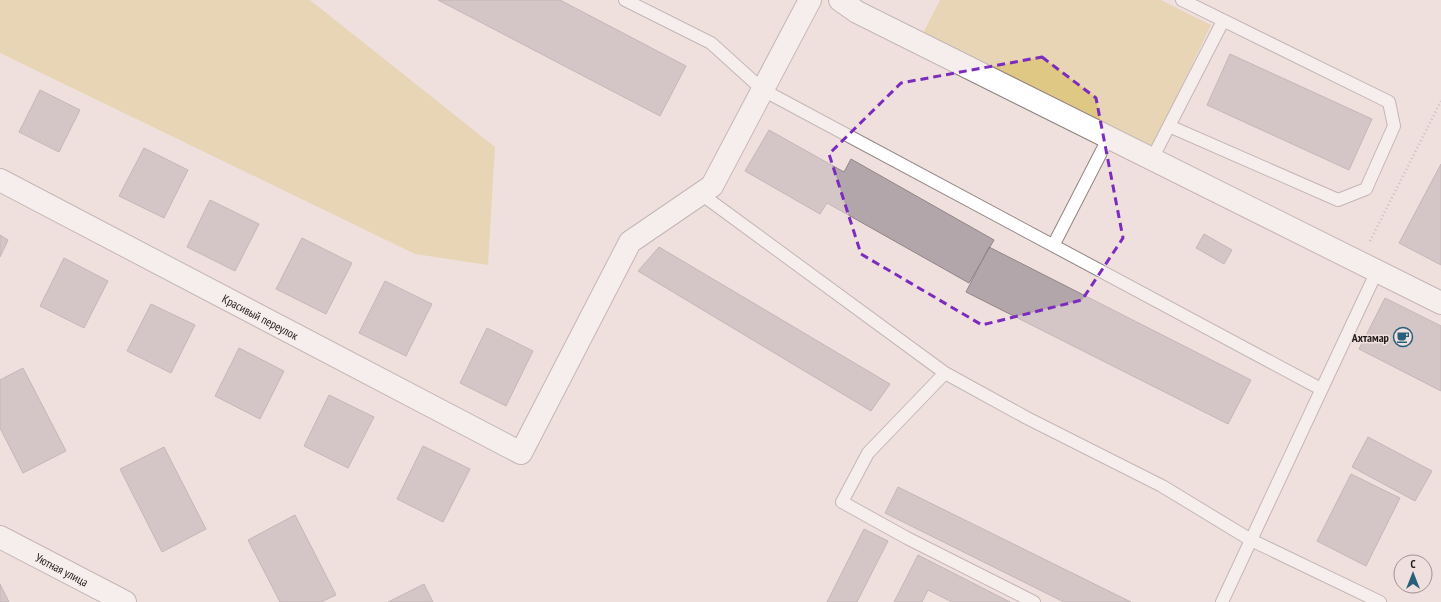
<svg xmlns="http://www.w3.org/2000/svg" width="1441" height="602" font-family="'PT Sans Narrow',sans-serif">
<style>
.green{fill:#dfc884}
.building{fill:#b3a6aa;stroke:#918588}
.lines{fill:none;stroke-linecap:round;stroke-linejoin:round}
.service-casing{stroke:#908381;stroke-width:14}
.minor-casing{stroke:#908381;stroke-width:24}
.path{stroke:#a19694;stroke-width:2.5;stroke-dasharray:1 3;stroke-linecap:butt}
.service{stroke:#fff;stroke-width:12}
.minor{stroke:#fff;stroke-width:22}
.marked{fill:none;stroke:#7b2cbf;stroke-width:3;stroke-dasharray:8 5;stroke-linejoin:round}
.labels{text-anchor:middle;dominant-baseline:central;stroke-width:3;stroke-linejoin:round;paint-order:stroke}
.street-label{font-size:12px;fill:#201b1a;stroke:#efe0de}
.poi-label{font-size:12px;font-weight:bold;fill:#201b1a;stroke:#efe0de;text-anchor:end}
</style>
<rect width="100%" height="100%" fill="#efe0de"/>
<path class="green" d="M0 0H310L495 147 488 265 415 254 0 53Z
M940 0H1161L1211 25 1153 146 921 37Z"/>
<path class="building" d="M438 0H560L686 66 660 116Z
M1230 54 1372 119 1349 170 1207 105Z
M40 90 80 110 59 152 19 132Z
M769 130 844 172 851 159 994 240 969 283 827 203 820 214 745 171Z
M144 148 188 170 164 218 119 196Z
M1441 164V265L1399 243Z
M210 200 259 224 235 271 187 247Z
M1204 234 1232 250 1224 264 1196 248Z
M0 235 8 240 0 257Z
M302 238 352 263 326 314 276 289Z
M659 247 890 384 871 411 638 271Z
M989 247 1251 380 1228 424 966 292Z
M64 258 108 281 84 328 40 306Z
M385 281 432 304 406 356 359 333Z
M1385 298 1441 326V391L1359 349Z
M151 304 195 325 171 373 127 351Z
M487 328 533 351 506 406 460 383Z
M239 348 284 371 260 419 215 396Z
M23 368 66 451 23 473 0 428V380Z
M329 395 374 417 348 468 304 446Z
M1368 437 1432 471 1415 501 1352 467Z
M423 446 470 469 443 522 397 499Z
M164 447 206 529 162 552 120 469Z
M1351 474 1400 498 1366 566 1317 541Z
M898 487 1131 602H1064L885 513Z
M295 515 336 595 321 602H280L248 540Z
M864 529 888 541 857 602H827Z
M918 555 1010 602H952L928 590 922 602H894Z
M0 584 9 602H0Z
M424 584 433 602H388Z"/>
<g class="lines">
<g class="service-casing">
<path id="service" d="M625 0 711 43 763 90 1321 389
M1169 126 1338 200 1366 189 1394 126 1389 102 1182 0
M1152 159 1223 21
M701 194 945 373
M1054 244 1109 137
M1034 602 907 538 842 502 868 453 945 373 1027 418 1162 486 1251 540 1380 602
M1222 602 1377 271"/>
</g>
<g class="minor-casing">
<g id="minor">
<path d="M840 0 857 12 1441 303"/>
<path id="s1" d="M0 180 521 453 630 242 712 186 810 0"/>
<path id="s2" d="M0 537 125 602"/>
</g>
</g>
<path class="path" d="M1370 241 1441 101"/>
<use href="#service" class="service"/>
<use href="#minor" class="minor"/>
</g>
<path d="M0 0H1441V602H0ZM1042 57 1096 98 1123 238 1082 300 982 325 861 254 829 154 901 83Z" fill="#efe0de" fill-opacity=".55" fill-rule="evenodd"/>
<path class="marked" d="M1042 57 1096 98 1123 238 1082 300 982 325 861 254 829 154 901 83Z"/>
<defs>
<g id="cafe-ring" transform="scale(1)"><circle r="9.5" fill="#efe0de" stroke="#285f7a" stroke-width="1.5"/><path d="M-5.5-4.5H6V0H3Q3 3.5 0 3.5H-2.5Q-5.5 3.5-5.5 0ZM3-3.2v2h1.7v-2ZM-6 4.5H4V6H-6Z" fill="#285f7a"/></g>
</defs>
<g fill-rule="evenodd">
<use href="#cafe-ring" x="1403" y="337"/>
</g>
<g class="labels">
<g class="street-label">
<text stroke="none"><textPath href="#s1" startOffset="294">Красивый переулок</textPath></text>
<text stroke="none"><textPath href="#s2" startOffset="70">Уютная улица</textPath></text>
</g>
<g class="poi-label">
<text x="1389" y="337">Ахтамар</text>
</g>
</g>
<g transform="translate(1413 574)"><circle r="19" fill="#efe0de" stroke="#9c9190"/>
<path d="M0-3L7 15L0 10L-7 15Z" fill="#285f7a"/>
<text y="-6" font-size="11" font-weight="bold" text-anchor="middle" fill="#201b1a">С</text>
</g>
</svg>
